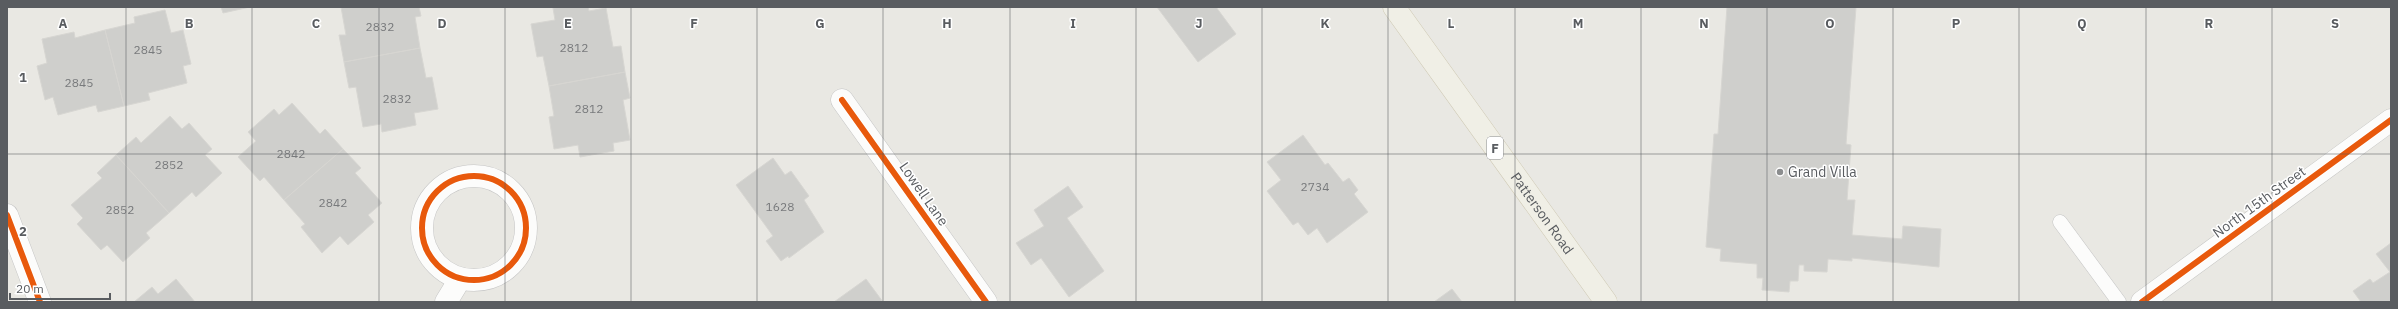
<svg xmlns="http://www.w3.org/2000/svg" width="2398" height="309" font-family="'IBM Plex Sans',sans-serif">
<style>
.building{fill:#cfcfcc;stroke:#d7d6d2}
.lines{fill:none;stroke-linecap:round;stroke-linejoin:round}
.lane-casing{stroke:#c5c5c5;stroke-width:15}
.street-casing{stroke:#c5c5c5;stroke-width:23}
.secondary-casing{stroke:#c5c5c3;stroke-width:23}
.primary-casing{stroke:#cec8b3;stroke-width:23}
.lane{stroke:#fcfcfb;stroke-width:14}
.street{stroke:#fcfcfb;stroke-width:22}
.secondary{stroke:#fcfcfb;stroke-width:22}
.primary{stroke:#f0efe6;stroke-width:22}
.cycleway-casing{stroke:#fff;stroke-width:8}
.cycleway{stroke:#e8590c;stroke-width:6}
.grid{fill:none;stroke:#595c60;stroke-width:1;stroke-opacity:0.55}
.poi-dot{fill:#8b8d8e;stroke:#fff;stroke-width:1.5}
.labels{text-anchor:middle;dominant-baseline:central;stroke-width:3;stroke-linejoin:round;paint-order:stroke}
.number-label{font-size:12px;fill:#787a7c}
.shield{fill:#fff;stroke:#8b8d90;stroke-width:1}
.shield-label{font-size:13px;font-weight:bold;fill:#595c60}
.poi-label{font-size:14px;fill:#595c60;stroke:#fff;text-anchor:start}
.street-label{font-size:14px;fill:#595c60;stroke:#fff}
.grid-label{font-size:13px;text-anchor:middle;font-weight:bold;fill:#595c60;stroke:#fff;stroke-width:3;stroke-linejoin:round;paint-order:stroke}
</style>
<rect width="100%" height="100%" fill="#e9e8e3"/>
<path class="building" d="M221 7H250L223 13Z
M341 7H419L421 16 415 17 420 48 344 62 339 35H346Z
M561 7H588L589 11 606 8 613 47 621 46 625 72 549 86 543 56 537 57 531 24 555 20 553 8Z
M1157 7H1216L1236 34 1198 62Z
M1727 7H1856L1846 144 1851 145 1847 200H1855L1852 235 1902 239 1903 226 1941 229 1939 267 1852 258V261L1828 259 1827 272 1804 271V265H1799L1798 281H1790L1789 292 1762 290 1763 278H1757V264L1720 261 1721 249 1706 247 1714 134H1718Z
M165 10 171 33 183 30 191 64 183 66 187 83 148 93 150 100 124 106 105 30 135 23 134 17Z
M105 30 124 106 98 112 96 105 58 115 53 97 45 100 37 66 47 63 42 39 74 32 75 38Z
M420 48 426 78 432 77 438 109 414 113 416 125 382 132 381 124 363 127 356 87 349 88 344 62Z
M625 72 630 98 623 100 630 140 613 143 614 151 580 157 578 145 554 149 549 117 554 116 549 86Z
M292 103 320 134 325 129 343 149 284 200 264 177 260 181 238 157 256 141 248 132 274 109 279 115Z
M170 116 182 129 189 123 212 149 205 155 222 173 196 197 192 192 169 213 116 155 136 137 141 143Z
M1303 135 1325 165 1328 163 1343 182 1349 178 1358 190 1354 194 1368 212 1327 243 1317 228 1308 235 1298 222 1293 225 1267 191 1281 180 1267 162Z
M343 149 361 168 355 173 382 203 368 215 374 222 348 245 340 236 322 253 301 227 305 224 284 200Z
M116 155 169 213 146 233 150 238 123 262 107 245 101 250 77 224 83 218 71 205 102 178 97 173Z
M773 158 785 175 791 171 809 196 804 200 824 232 789 258 788 256 781 261 766 241 773 236 736 185Z
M1068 186 1083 207 1067 218 1104 271 1069 297 1041 258 1031 265 1016 243 1044 226 1034 210Z
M2391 243V302H2361L2353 291 2370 279 2373 283 2390 272 2376 254Z
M176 279 195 302H134L152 287 158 294Z
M866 279 883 302H834Z
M1452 289 1462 302H1434Z"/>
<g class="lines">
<g class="lane-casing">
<path id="lane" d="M2060 222 2119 302"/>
</g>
<g class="street-casing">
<path id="street" d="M842 100 986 302
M422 228a52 52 0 1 1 104 0a52 52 0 1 1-104 0Z
M7 215 40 302
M446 302 460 279"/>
</g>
<g class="secondary-casing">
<path id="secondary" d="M2142 302 2391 120"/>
</g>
<g class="primary-casing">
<g id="primary">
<path id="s1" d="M1394 7 1606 302"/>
</g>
</g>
<use href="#lane" class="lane"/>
<use href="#street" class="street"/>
<use href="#secondary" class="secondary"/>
<use href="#primary" class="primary"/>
<g class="cycleway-casing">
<path id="cycleway" d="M842 100 986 302
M422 228a52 52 0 1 1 104 0a52 52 0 1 1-104 0Z
M7 215 40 302
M2142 302 2391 120"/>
</g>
<use href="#cycleway" class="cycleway"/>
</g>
<path class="grid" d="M126 7V302M252 7V302M379 7V302M505 7V302M631 7V302M757 7V302M883 7V302M1010 7V302M1136 7V302M1262 7V302M1388 7V302M1515 7V302M1641 7V302M1767 7V302M1893 7V302M2019 7V302M2146 7V302M2272 7V302M7 154H2391"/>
<circle class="poi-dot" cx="1780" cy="172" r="4"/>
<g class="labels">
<g class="number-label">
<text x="380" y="26">2832</text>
<text x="574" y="47">2812</text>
<text x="148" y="49">2845</text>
<text x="79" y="82">2845</text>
<text x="397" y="98">2832</text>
<text x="589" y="108">2812</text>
<text x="291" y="153">2842</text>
<text x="169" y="164">2852</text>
<text x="1315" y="186">2734</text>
<text x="333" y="202">2842</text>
<text x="780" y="206">1628</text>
<text x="120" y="209">2852</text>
</g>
<rect class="shield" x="1487" y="137" width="16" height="22" rx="3"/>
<g class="shield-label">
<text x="1495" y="148">F</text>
</g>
<g class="poi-label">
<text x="1788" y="172">Grand Villa</text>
</g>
<g class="street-label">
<text transform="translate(924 194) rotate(55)">Lowell Lane</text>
<text transform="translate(2259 202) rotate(-36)">North 15th Street</text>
<text stroke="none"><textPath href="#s1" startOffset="254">Patterson Road</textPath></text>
</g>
</g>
<g class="grid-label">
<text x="63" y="28">A</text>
<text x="189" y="28">B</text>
<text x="316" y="28">C</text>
<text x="442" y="28">D</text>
<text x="568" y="28">E</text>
<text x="694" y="28">F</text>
<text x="820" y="28">G</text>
<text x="947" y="28">H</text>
<text x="1073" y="28">I</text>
<text x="1199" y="28">J</text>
<text x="1325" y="28">K</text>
<text x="1451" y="28">L</text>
<text x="1578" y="28">M</text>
<text x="1704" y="28">N</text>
<text x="1830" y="28">O</text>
<text x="1956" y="28">P</text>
<text x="2082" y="28">Q</text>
<text x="2209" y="28">R</text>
<text x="2335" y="28">S</text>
<text x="23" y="82">1</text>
<text x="23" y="236">2</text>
</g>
<rect width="2398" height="309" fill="none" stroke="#595c60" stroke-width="16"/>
<path d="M10 293v6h100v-6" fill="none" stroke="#595c60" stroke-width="2"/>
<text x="16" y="293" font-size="12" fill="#595c60" stroke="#ffffff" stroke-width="3" paint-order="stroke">20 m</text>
</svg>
